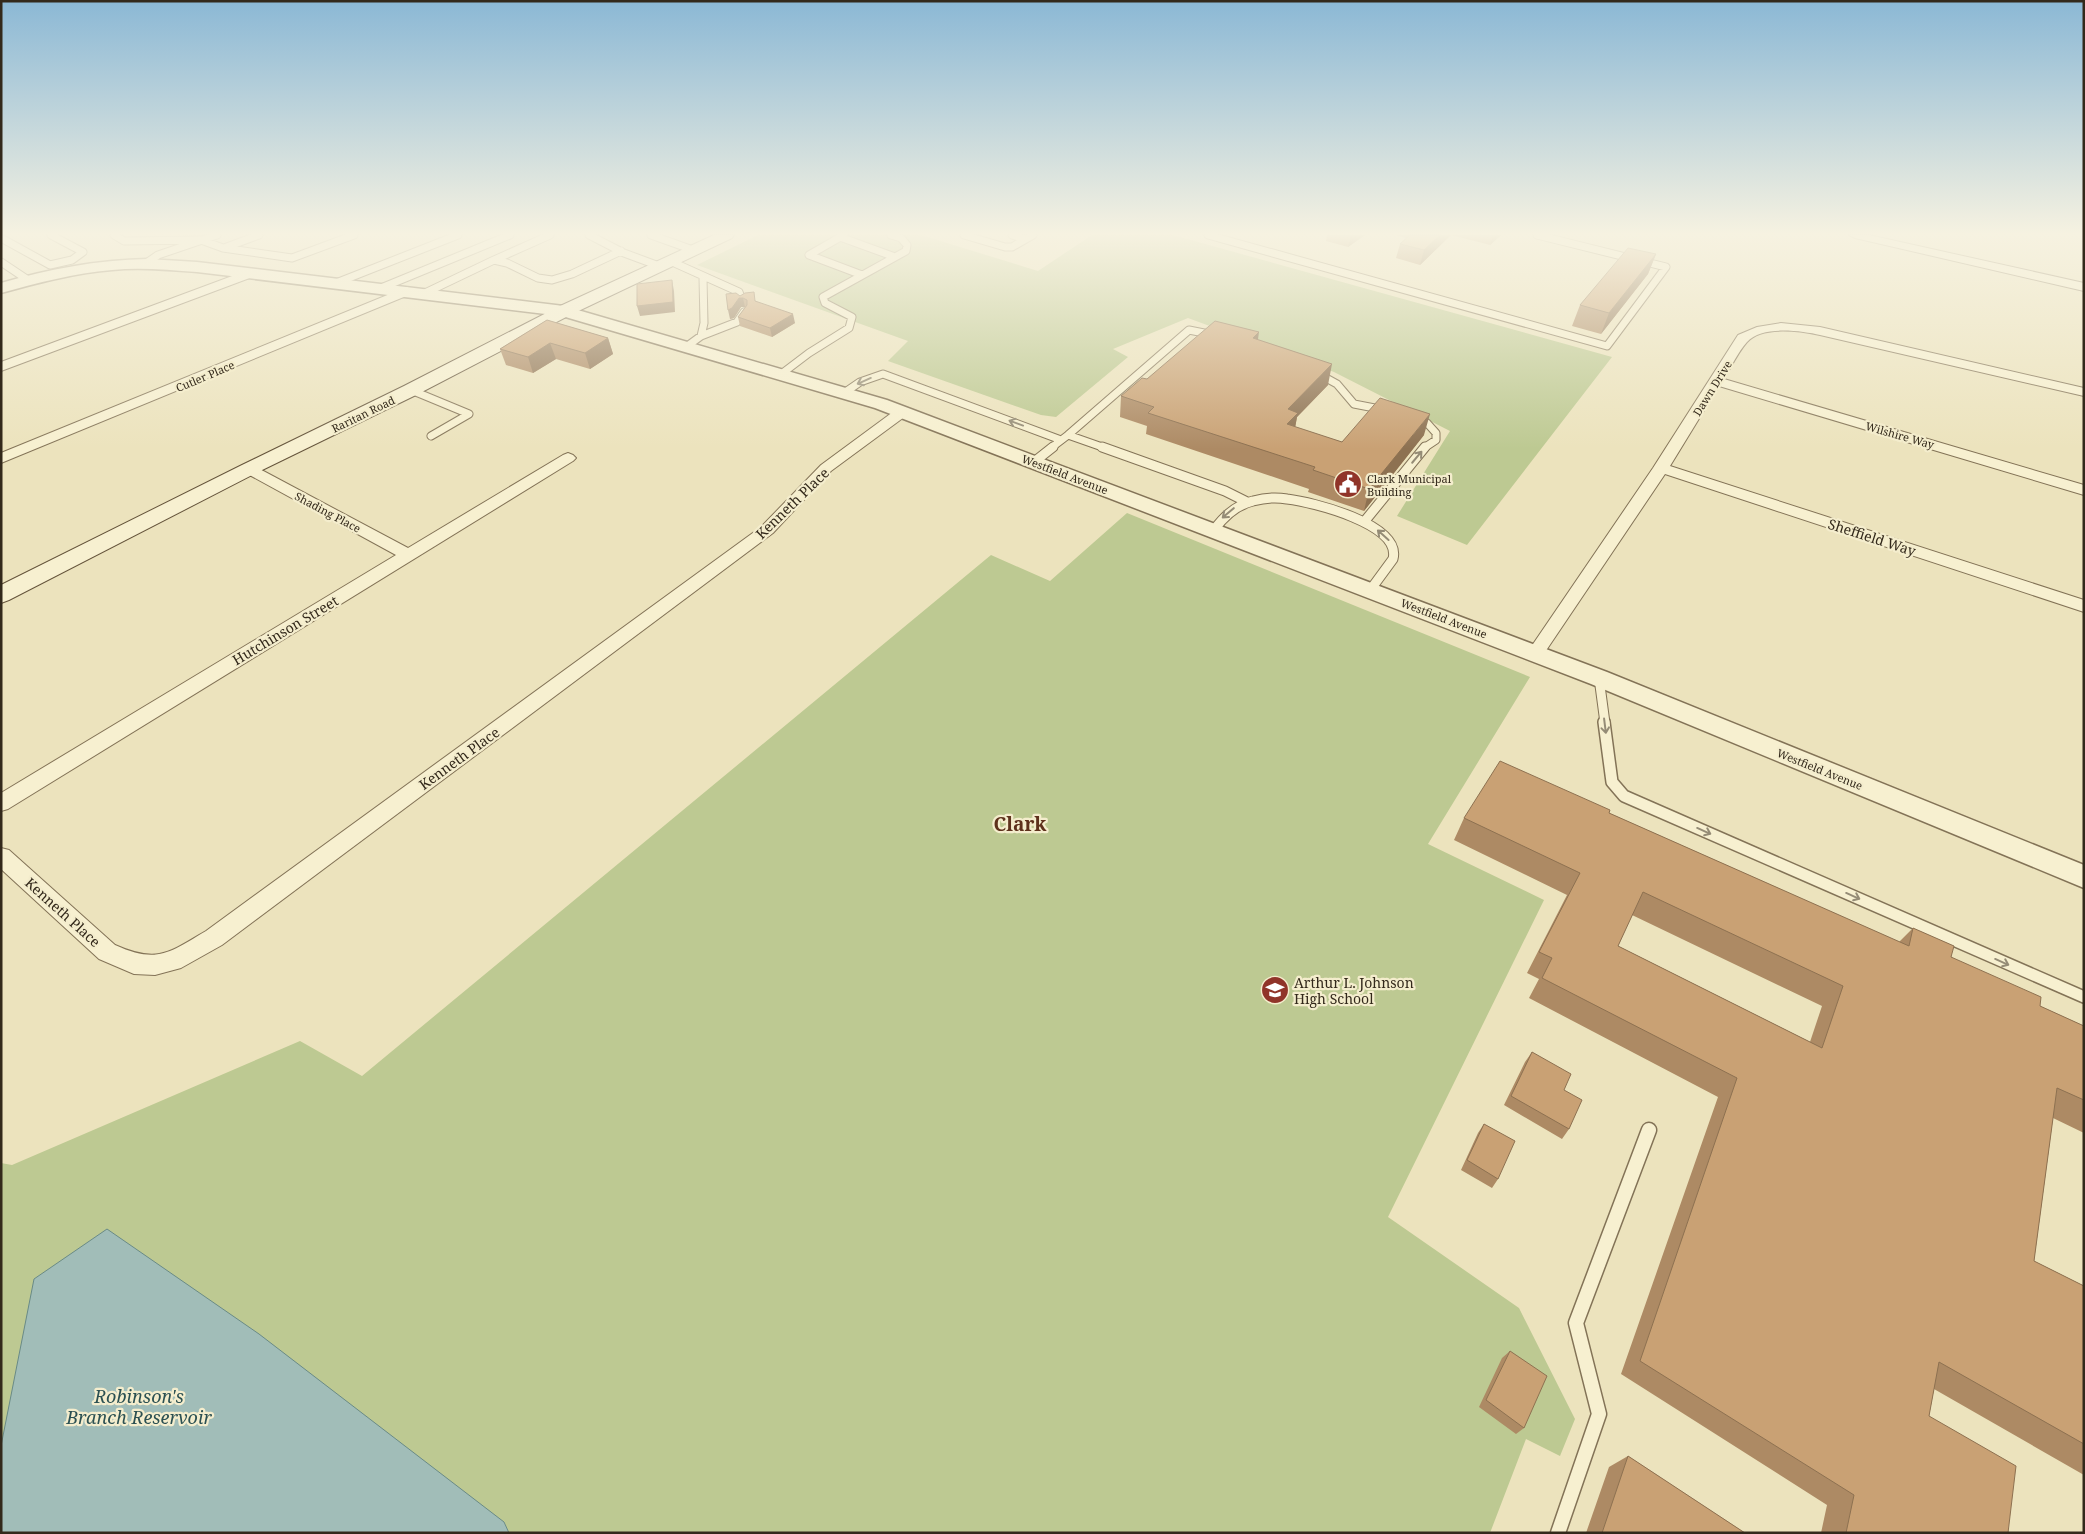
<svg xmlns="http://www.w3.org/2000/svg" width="2085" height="1534" font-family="'Noto Serif',serif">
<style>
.green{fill:#bdc992}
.water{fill:#a1bdb8;stroke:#698a86}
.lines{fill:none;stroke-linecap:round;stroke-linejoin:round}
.service-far3-casing{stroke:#837357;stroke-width:9}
.service-far2-casing{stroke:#837357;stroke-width:11}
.service-far1-casing{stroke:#837357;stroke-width:14}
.service-casing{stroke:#837357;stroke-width:17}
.minor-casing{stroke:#837357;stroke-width:2}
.tertiary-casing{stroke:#837357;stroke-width:3}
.secondary-casing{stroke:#65543b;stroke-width:2}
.service-far3{stroke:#f7f0d0;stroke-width:7}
.service-far2{stroke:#f7f0d0;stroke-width:9}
.service-far1{stroke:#f7f0d0;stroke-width:11}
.service{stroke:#f7f0d0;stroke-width:14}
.minor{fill:#f7f0d0;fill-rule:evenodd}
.tertiary{fill:#f7f0d0;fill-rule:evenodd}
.secondary{fill:#f7f0d0;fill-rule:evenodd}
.wall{fill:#ad8a64;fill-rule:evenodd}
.shaded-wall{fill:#8d7151}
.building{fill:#c9a174;stroke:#8d7151;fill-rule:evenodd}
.oneway{stroke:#958c76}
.labels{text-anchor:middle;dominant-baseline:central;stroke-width:4.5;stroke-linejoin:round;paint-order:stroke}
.far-street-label{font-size:11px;fill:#33291b;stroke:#f4edcd}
.far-poi-label{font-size:11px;fill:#33291b;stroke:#f4edcd;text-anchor:start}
.street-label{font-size:14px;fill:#33291b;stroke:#f4edcd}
.poi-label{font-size:14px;fill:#33291b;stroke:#f4edcd;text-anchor:start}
.near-water-label{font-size:18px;font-style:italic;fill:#2b5052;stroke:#f4edcd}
.district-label{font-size:19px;font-weight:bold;fill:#5e311c;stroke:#f4edcd}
</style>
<rect width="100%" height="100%" fill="#ece3bd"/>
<path class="green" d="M758 235H921L1038 271 1092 235H1173L1612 357 1467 545 1397 516 1450 431 1334 372 1188 318 1113 349 1128 357 1056 417 1041 415 888 361 908 341 697 265Z
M1127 513 1530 677 1428 844 1544 900 1388 1217 1519 1308 1575 1419 1560 1456 1526 1439 1490 1533H509L504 1522 1 1446V1163L12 1165 300 1041 362 1076 991 555 1050 581Z"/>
<path class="water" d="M107 1229 259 1334 504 1522 509 1533H1V1446L34 1279Z"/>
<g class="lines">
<g class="service-far3-casing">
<path id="service-far3" d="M114 235 124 241 201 240 223 248 292 258 354 235
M589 235 624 253 659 266
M651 235 693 250
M844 235 809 255 862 275
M964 235 1005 247H1012L1033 235
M1012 235 1025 239
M1208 235 1607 346 1666 267 1537 235
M840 237 895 257
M1 238 50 265 72 260 83 252 51 235
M224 248 259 235
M494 260 550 235
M670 261 739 292 742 300
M1 262 28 280
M145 264 158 255 217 235
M336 283 458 235
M381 288 510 235
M425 293 494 260 507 263 538 278 552 280 572 274 621 251
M701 336 704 323 703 278
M686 347 701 336 737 322 744 312
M1317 373 1337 384 1354 404 1385 410
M780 375 809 353 849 328 852 317 825 303 823 297 906 251 907 245 901 238 891 235
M411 390 469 414 431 436
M844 393 860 382 883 374 1061 440
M1416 417 1427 423 1436 433V440L1424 448
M1068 435 1189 330 1214 335
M1051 448 1068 435 1105 448"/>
</g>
<g class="service-far2-casing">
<path id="service-far2" d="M1102 447 1225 491 1247 502
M1034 462 1053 447
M1364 522 1425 447
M1214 530C1224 516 1236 505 1253 501 1264 498 1276 497 1287 499 1312 502 1402 524 1393 559L1371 589
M1599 678 1605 723"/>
</g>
<g class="service-far1-casing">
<path id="service-far1" d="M1604 722 1612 782 1624 796 2084 997"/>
</g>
<g class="service-casing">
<path id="service" d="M1558 1533 1599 1414 1576 1323 1649 1130"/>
</g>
<g class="minor-casing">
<path id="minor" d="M1849 235H1869L2084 283V291L1855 238Z
M251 269 255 270 257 273 255 276 1 371V362Z
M407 287 413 291 411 294 1 463V453Z
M1781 323 1820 327 2084 388V396L1820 335C1801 331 1762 325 1747 342 1738 352 1731 367 1724 379L2084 485V495L1719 386 1670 466 2084 600V612L1665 474 1541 658 1535 660 1529 658 1526 654 1529 650 1653 468 1738 335 1757 327Z
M902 408 907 409 909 412 907 415 831 471 773 533 222 945 181 968 155 975 134 974 99 959 1 869V848L9 850 115 945C157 964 169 953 206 931L761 527 821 465 897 409Z
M568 453 573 455 576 458 573 461 8 809 1 811V793L396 555 244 472 241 469 244 466H254L408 548 563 455Z"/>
</g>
<g class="tertiary-casing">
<path id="tertiary" d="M147 259 197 262 564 306 887 400 1607 672 2084 865V888L1591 684 875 408 562 316 197 272C168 270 140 267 112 270 74 273 38 283 1 293V283C49 269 97 260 147 259Z"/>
</g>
<g class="secondary-casing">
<path id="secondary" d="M714 235H734L732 238 570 315 418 394 256 473 9 600 1 603V585L242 465 404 386 558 307Z"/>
</g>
<use href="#service-far3" class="service-far3"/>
<use href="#service-far2" class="service-far2"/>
<use href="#service-far1" class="service-far1"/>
<use href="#service" class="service"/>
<use href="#minor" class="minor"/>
<use href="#tertiary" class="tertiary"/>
<use href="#secondary" class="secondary"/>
</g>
<path class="wall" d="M1327 235H1365L1348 247 1326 241Z
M1396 235H1501L1490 245 1451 235 1420 265 1396 258 1400 244 1406 238Z
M1656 254 1648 274 1601 334 1572 326 1580 305Z
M740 296 756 301 795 323 772 337 740 326 738 317 745 307H741L734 318 730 319Z
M547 320 608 338 613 354 590 369 556 359 533 373 506 365 500 349Z
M1258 340 1328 385 1297 417 1295 427 1342 442 1424 435 1364 511 1308 492 1309 489 1146 434 1147 426 1120 417 1121 396 1147 379Z
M1609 813 1899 942 1913 928 1951 957 2040 1006 2084 1026V1133L2053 1118 2034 1261 2084 1286V1475L1934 1389 1929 1416 2008 1533H1821L1827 1505 1621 1374 1718 1097 1529 998 1539 979 1527 973 1567 895 1454 840 1464 818ZM1632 915 1822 1006 1810 1042 1618 946Z
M1532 1052 1564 1090 1569 1129 1562 1139 1504 1105 1525 1062Z
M1484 1124 1498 1179 1492 1188 1461 1170 1478 1133Z
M1510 1351 1524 1428 1516 1434 1479 1407 1502 1358Z
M1628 1456 1745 1533H1586L1609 1467Z"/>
<path class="shaded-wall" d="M1351 235H1365L1348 247Z
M1440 235H1451L1420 265 1424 250Z
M1493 235H1501L1490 245Z
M1656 254 1648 274 1601 334 1609 313Z
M672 280 674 291 675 312 640 316 637 306Z
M739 298H743L745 307H741L734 318 730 319 728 310Z
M793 314 795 323 772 337 770 328Z
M1259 332 1256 353 1253 338Z
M608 338 613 354 590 369 585 353Z
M550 343 556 359 533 373 528 357Z
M1332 364 1328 385 1297 417 1294 434 1283 446 1288 409Z
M1430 414 1424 435 1364 511 1369 489Z"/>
<path class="building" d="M1410 235H1440L1424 250 1400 244Z
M1628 248 1656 254 1609 313 1580 305Z
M672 280 673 302 637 306V284Z
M754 292 755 301 793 314 770 328 738 317 747 305V300L743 298H739L732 308 728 310 726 294 736 293 740 296 745 293Z
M547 320 608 338 585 353 550 343 528 357 500 349Z
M1215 321 1259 332 1253 338 1332 364 1288 409 1298 413 1287 424 1342 442 1380 398 1430 414 1369 489 1313 470 1315 467 1148 413 1154 407 1121 396 1142 378 1147 379Z
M1500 761 1610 810 1609 813 1909 946 1913 928 1954 946 1951 957 2041 997 2040 1006 2084 1026V1100L2057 1088 2034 1261 2084 1286V1444L1939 1362 1929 1416 2016 1466 2008 1533H1846L1854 1495 1640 1361 1737 1078 1542 978 1552 958 1539 952 1580 873 1464 818ZM1643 892 1843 986 1822 1048 1618 946Z
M1532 1052 1571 1074 1564 1090 1582 1100 1569 1129 1511 1096Z
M1484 1124 1515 1141 1498 1179 1467 1160Z
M1510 1351 1547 1376 1524 1428 1486 1400Z
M1628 1456 1745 1533H1602Z"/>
<defs><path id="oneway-shaft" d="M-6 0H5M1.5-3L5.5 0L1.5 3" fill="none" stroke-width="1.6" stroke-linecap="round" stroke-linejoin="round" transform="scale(1.25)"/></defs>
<g class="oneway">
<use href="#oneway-shaft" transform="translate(864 381) rotate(156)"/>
<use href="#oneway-shaft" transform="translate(1016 423) rotate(-160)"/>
<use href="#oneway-shaft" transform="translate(1417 457) rotate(-50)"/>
<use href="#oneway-shaft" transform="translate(1228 513) rotate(140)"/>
<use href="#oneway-shaft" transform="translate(1383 535) rotate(-138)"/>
<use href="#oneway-shaft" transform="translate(1605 726) rotate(83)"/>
<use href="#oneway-shaft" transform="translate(1704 831) rotate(24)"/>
<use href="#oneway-shaft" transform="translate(1853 896) rotate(24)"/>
<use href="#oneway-shaft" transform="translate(2002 962) rotate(24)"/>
</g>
<linearGradient id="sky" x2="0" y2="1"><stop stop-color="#8bb8d5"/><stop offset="0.52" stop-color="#f6f2e1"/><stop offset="1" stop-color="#f6f2e1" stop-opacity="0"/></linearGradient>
<rect width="2085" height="449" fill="url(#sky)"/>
<defs>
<g id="civic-disc" transform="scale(1.4375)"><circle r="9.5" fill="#903429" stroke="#f4edcd"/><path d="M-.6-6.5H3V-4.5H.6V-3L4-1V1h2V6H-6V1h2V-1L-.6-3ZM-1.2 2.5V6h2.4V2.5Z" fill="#fff"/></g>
<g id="school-disc" transform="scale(1.4375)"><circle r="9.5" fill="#903429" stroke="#f4edcd"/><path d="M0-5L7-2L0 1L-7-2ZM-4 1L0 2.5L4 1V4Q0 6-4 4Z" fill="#fff"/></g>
</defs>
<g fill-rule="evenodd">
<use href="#civic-disc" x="1348" y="484"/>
<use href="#school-disc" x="1275" y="990"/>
</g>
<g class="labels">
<g class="far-street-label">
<text transform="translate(205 376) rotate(-23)">Cutler Place</text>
<text transform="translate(1712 388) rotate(-58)">Dawn Drive</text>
<text transform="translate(363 414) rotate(-26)">Raritan Road</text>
<text transform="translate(1900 435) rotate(16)">Wilshire Way</text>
<text transform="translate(1065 474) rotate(21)">Westfield Avenue</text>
<text transform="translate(328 512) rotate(28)">Shading Place</text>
<text transform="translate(1444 618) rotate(21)">Westfield Avenue</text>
<text transform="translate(1820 769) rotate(22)">Westfield Avenue</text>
</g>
<g class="far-poi-label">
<text x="1367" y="478">Clark Municipal<tspan x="1367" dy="13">Building</tspan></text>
</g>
<g class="street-label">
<text transform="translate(792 503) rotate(-44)">Kenneth Place</text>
<text transform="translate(1872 537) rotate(18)">Sheffield Way</text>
<text transform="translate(285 630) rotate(-31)">Hutchinson Street</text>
<text transform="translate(459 758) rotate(-36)">Kenneth Place</text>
<text transform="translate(63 912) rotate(42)">Kenneth Place</text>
</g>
<g class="poi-label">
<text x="1294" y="982">Arthur L. Johnson<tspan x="1294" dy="16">High School</tspan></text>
</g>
<g class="near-water-label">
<text x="139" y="1396">Robinson's<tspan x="139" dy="21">Branch Reservoir</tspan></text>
</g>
<g class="district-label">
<text x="1020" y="824">Clark</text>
</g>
</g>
<rect width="2085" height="1534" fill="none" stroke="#33291b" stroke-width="5"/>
</svg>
